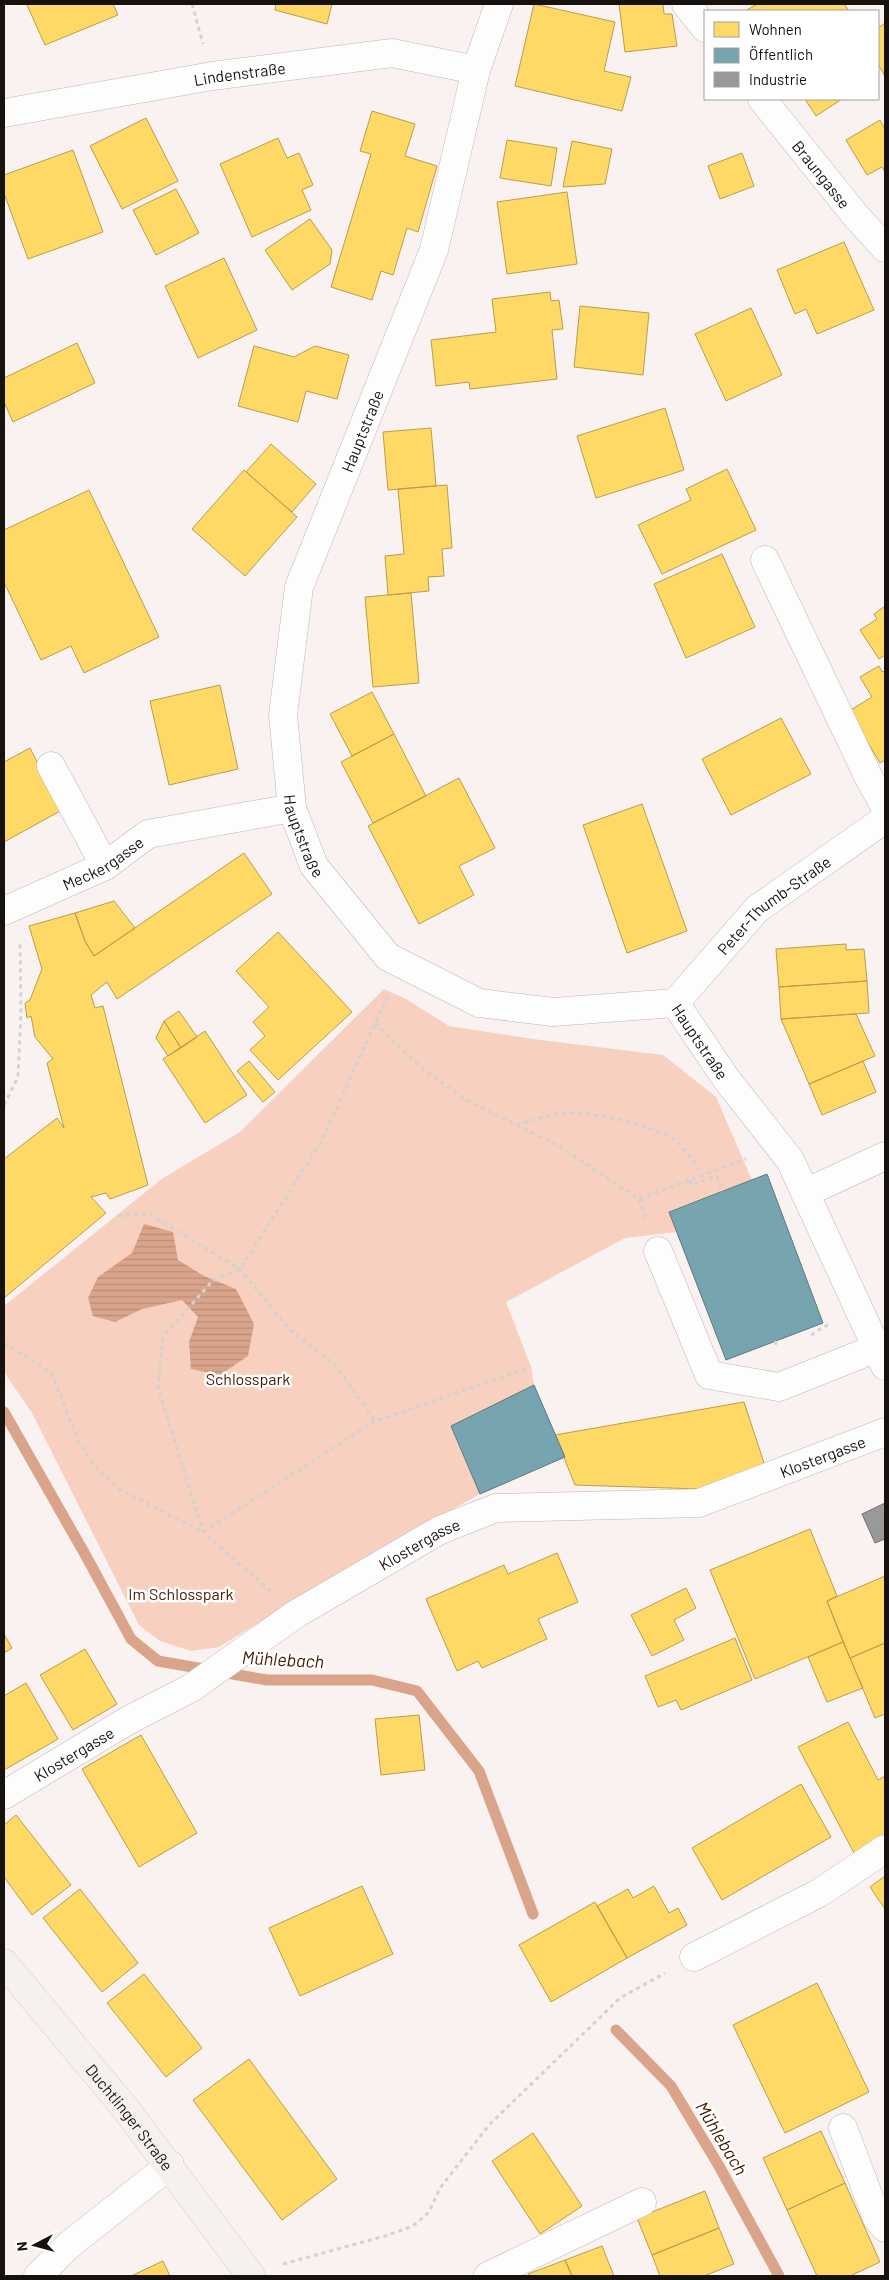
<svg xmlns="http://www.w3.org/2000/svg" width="889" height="2280" font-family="Barlow,sans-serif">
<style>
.green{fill:#f7d0c0}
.water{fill:url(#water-rules)}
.homes{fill:#ffd966;stroke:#ba9d4c}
.public{fill:#76a5af;stroke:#5a797f}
.industry{fill:#999;stroke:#727070}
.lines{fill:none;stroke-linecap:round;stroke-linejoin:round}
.stream{stroke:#daa48b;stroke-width:11}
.minor-casing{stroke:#bdb7b5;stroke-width:29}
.major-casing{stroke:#d3cfce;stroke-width:29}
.path{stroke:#d3d1d1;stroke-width:3;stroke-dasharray:4 4;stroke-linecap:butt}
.minor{stroke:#fefdfd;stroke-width:28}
.major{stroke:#f6f0ee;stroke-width:28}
.labels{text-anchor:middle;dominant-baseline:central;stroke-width:5;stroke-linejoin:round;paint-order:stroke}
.street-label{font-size:16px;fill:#18120f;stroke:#fff}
.park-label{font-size:16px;fill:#491a01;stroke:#fff}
.water-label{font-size:18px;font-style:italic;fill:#471900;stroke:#fff}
</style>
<defs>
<pattern id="water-rules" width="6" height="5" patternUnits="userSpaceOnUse" patternTransform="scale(1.25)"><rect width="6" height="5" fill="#daa48b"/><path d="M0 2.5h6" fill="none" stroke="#ba8c77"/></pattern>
</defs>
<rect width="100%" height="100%" fill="#f9f2f0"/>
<path class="green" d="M384 989 406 999 449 1026 533 1039 663 1055 716 1097 752 1180 669 1211 676 1232 625 1238 506 1302 531 1367 534 1385 451 1426 480 1494 358 1562 219 1647 191 1651 160 1641 139 1625 32 1413 4 1372V1306L163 1178 240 1132Z"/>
<path class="water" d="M144 1224 173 1232 178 1260 204 1276 236 1289 254 1324 248 1356 220 1375 191 1369 189 1342 198 1317 182 1300 142 1309 115 1322 93 1316 88 1298 98 1277 132 1253Z"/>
<path class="homes" d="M30 4H113L118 15 45 45 27 5Z
M276 4H332L327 24 275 10Z
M534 4 615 22 604 71 631 77 622 111 515 86Z
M619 4H663L664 14H672L677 46 625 52Z
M757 4H844L849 11H745Z
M885 23V76L878 64V28Z
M805 99H842L816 116Z
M372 111 415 124 405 156 437 166 418 232 407 228 393 275 381 271 372 300 331 287 371 154 360 151Z
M146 118 178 181 122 209 90 146Z
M880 120 885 129V172L882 167 867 175 846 140Z
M278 138 287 158 299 153 313 185 302 190 311 210 252 237 220 164Z
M507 140 557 148 551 186 500 178Z
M572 141 612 149 605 184 563 187Z
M73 150 103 232 28 259 4 193V175Z
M742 153 754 186 720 199 708 166Z
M176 189 199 233 156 255 133 210Z
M567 192 577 264 507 274 497 202Z
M310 219 332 250 330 264 292 290 265 250Z
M844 242 874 310 817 334 806 309 795 314 777 270Z
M224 258 257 330 198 358 165 286Z
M550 292 551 301 559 300 563 329 552 330 557 379 470 389 469 382 436 386 431 340 496 332 492 299Z
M580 306 649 313 643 375 574 367Z
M751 308 782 375 726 401 695 334Z
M77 343 95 383 13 422 4 402V378Z
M254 346 294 357 315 346 349 355 337 399 306 391 298 422 238 406Z
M665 408 684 470 596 498 577 436Z
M431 428 436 486 388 490 383 432Z
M271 444 316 484 292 512 246 472Z
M727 469 756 530 662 574 638 525 691 500 686 489Z
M244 470 297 517 245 576 192 529Z
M447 485 452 548 442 549 444 576 428 577 429 591 388 595 385 556 404 554 398 489Z
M89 490 159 637 84 673 71 646 41 660 4 582V530Z
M722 554 755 627 686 658 654 584Z
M411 593 419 683 373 687 365 597Z
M885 606V655L879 659 860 630 877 619 874 614Z
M879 666 882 672 885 671V760L880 763 849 711 872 697 860 677Z
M220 685 238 769 169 785 150 701Z
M372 692 394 734 352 756 330 714Z
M781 718 811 774 731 815 702 759Z
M394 734 426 796 373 823 341 762Z
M30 748 62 810 4 842V762Z
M459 778 495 848 459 866 474 895 419 924 368 826Z
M642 804 687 931 627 953 583 825Z
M244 853 272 894 117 999 107 982 91 995 95 1008 103 1006 148 1185 110 1199 106 1193 91 1197 106 1213 4 1298V1159L57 1118 64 1128 47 1063 53 1059 35 1037 31 1016 27 1018 25 1003 30 1000 42 969 29 926 75 913 85 941 94 956Z
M114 901 135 928 94 956 85 941 75 913Z
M278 932 352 1012 278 1080 250 1050 265 1036 253 1022 269 1007 236 971Z
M846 944V950L864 949 867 981 779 987 776 949Z
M867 981 869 1013 781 1019 779 987Z
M179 1011 197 1037 181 1048 164 1021Z
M856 1014 875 1056 809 1084 781 1019Z
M164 1021 181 1048 168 1056 156 1038Z
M205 1031 247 1095 205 1123 163 1059Z
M249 1061 275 1092 263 1102 237 1071Z
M863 1061 876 1092 822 1115 809 1084Z
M744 1402 765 1466 700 1489 575 1485 555 1435Z
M810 1529 837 1596 827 1601 843 1642 755 1679 710 1570Z
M557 1553 578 1602 538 1619 547 1639 482 1668 478 1661 457 1671 426 1599 504 1565 508 1574Z
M885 1576V1643L850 1658 827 1601Z
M686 1588 696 1608 674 1620 684 1640 652 1656 631 1615Z
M4 1634 12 1648 4 1653Z
M735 1638 752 1680 681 1710 676 1700 658 1707 645 1676Z
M843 1642 863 1688 827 1702 808 1657Z
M885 1643V1714L875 1718 850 1658Z
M85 1649 117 1704 73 1730 40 1675Z
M26 1683 58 1739 4 1770V1696Z
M419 1715 425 1770 381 1775 375 1719Z
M848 1722 878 1780 885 1776V1837L854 1853 798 1747Z
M141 1735 197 1833 139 1867 82 1769Z
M801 1784 831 1837 722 1900 692 1848Z
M16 1815 71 1885 32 1915 4 1877V1825Z
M885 1876V1909L870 1887Z
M362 1886 393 1954 300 1996 269 1928Z
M654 1886 669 1913 678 1908 687 1925 627 1958 597 1906 628 1889 633 1898Z
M80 1889 138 1963 102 1992 43 1918Z
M595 1902 627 1958 551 2002 519 1945Z
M144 1974 202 2048 166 2077 107 2003Z
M817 1983 869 2092 785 2133 733 2025Z
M249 2059 337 2179 282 2220 193 2100Z
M821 2131 845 2183 787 2210 763 2158Z
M533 2133 582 2206 540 2234 492 2161Z
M845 2183 880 2262 850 2276H817L787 2210Z
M705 2191 719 2228 652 2255 637 2218Z
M719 2228 734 2264 704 2276H660L652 2255Z
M602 2246 614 2276H572L565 2260Z
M565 2260 572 2276H529L528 2274Z
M163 2261 170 2276H131Z"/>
<path class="public" d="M767 1174 823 1323 726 1360 669 1212Z
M534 1385 565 1457 480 1494 451 1426Z"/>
<path class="industry" d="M885 1503V1539L875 1543 862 1514Z"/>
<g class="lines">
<path class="stream" d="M4 1412 86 1556 131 1639 158 1661 267 1680H372L417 1691 479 1771 533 1914
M616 2030 671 2086 719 2166 779 2276"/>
<g class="minor-casing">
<g id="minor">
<path id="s1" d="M499 4 476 70 434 250 299 587 283 715 292 808 314 866 388 957 479 1003 553 1012 675 1003"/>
<path d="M686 4 705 28"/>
<path id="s2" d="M762 99 855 215 885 248"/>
<path id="s3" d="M4 113 212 76 392 53 476 70"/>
<path d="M765 560 870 780 885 807"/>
<path d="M51 766 105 866"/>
<path id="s4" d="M4 911 105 866 148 834 292 808"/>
<path id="s5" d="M675 1003 727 1080 790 1160 885 1366"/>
<path id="s6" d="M675 1003 757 909 885 819"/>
<path d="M805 1193 885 1156"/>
<path d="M658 1251 709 1375 779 1387 877 1348"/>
<path id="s7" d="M4 1795 127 1721 191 1688 296 1614 440 1530 496 1508 699 1503 885 1432"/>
<path d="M694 1957 819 1893 885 1849"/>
<path d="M843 2128 877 2218 885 2228"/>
<path d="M38 2276 69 2245 170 2165"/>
<path d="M488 2276 642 2202"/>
</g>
</g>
<g class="major-casing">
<g id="major">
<path id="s8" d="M4 1963 125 2108 251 2276"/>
</g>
</g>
<path class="path" d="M192 4 203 44
M375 1023 418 1065 466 1100 559 1146 639 1199 746 1159
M4 1105 18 1077 21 1011 20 942
M516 1125C532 1121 549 1114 565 1113 588 1110 654 1126 673 1139 685 1148 694 1163 702 1175
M690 1180 691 1185 717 1176 722 1191
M639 1199 646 1220
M118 1216 149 1214 240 1269 288 1328 335 1365 375 1421
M811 1335 829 1324
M775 1341 777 1348
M4 1343 52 1373 78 1441 95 1466 117 1488 203 1532 375 1421 531 1367
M271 1591 203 1532 158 1387 163 1337 213 1280 240 1269 321 1142 388 996
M283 2264 385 2236 413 2226 429 2212 440 2188 489 2125 620 1998 665 1973"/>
<use href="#minor" class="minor"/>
<use href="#major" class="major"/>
</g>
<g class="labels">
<g class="street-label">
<text stroke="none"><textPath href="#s3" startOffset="239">Lindenstraße</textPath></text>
<text stroke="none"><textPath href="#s2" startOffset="96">Braungasse</textPath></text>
<text transform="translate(362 431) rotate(-68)">Hauptstraße</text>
<text stroke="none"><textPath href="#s1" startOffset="870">Hauptstraße</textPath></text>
<text stroke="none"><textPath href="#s4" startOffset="110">Meckergasse</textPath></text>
<text stroke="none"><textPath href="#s6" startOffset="140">Peter-Thumb-Straße</textPath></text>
<text stroke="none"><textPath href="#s5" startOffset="46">Hauptstraße</textPath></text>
<text stroke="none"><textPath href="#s7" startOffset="906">Klostergasse</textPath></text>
<text stroke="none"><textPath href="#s7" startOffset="486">Klostergasse</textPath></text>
<text stroke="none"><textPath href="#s7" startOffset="81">Klostergasse</textPath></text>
<text stroke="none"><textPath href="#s8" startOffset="199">Duchtlinger Straße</textPath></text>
</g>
<g class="park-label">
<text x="248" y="1378">Schlosspark</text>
<text x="181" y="1593">Im Schlosspark</text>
</g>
<g class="water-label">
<text transform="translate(283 1659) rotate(3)">Mühlebach</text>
<text transform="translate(722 2138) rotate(59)">Mühlebach</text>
</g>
</g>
<rect width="889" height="2280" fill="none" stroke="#18120f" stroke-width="10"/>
<rect x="704" y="10" width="175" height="90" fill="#ffffff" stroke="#a3a09f"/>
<rect x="714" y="22" width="25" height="15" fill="#ffd966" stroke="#a3a09f"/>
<text x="749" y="35" font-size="15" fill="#18120f">Wohnen</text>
<rect x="714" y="48" width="25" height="15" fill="#76a5af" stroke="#a3a09f"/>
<text x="749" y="60" font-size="15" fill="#18120f">Öffentlich</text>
<rect x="714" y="72" width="25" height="15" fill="#999999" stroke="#a3a09f"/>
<text x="749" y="85" font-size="15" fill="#18120f">Industrie</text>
<g transform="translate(35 2245) rotate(264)" stroke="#ffffff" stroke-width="4" paint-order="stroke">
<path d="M0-4L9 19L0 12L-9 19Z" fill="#18120f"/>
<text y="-8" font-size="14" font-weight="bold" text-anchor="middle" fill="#18120f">N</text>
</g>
</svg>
